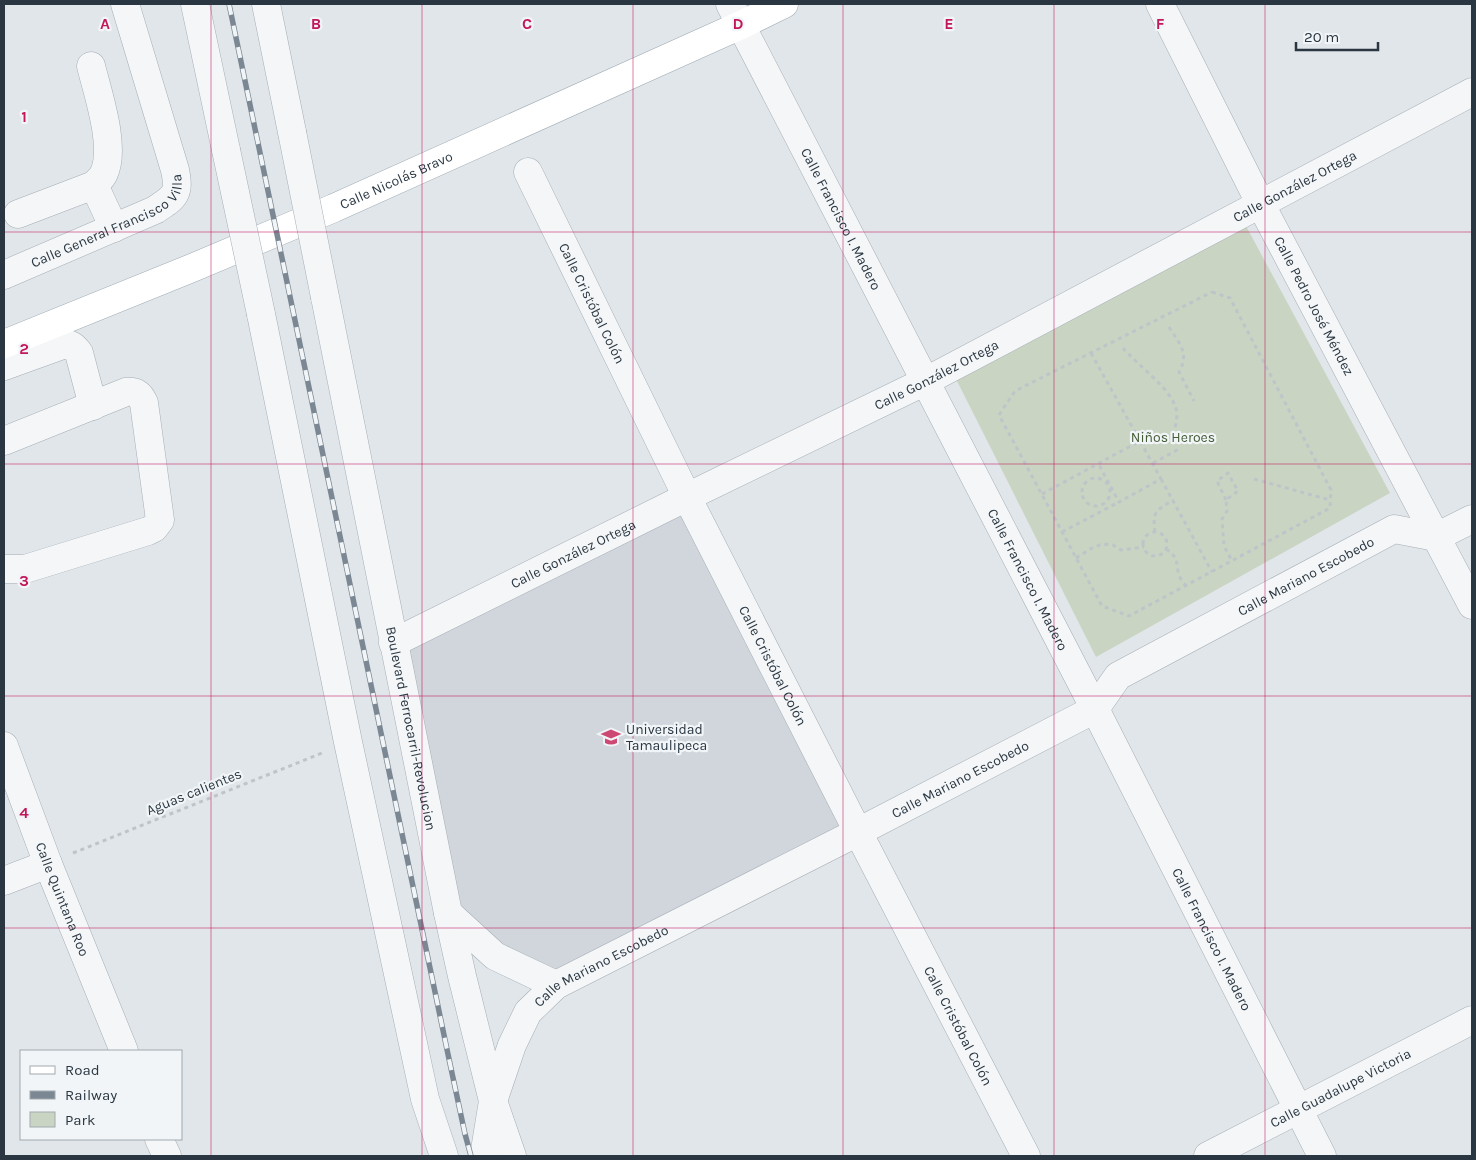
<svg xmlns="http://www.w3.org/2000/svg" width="1476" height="1160" font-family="Karla,sans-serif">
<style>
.built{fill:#d0d6dc}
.green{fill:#cad4c3}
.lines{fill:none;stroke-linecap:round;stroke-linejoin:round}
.minor-casing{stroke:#a6aeb4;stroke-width:29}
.major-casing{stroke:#a1adb6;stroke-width:29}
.path{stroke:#bfc4c9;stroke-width:3;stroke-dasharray:4 4;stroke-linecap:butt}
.minor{stroke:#f4f6f8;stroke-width:28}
.major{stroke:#fff;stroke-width:28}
.rail-casing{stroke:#7b8893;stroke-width:5.5}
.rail{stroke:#f1f5f7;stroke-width:4;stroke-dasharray:11;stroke-linecap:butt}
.minor-bridge-casing{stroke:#a6aeb4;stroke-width:29;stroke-linecap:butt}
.minor-bridge{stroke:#f4f6f8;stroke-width:28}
.grid{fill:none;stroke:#c2185b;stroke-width:1;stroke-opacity:0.55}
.labels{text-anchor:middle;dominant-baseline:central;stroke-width:4.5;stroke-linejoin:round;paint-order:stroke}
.street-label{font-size:14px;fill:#2a3742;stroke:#f1f5f7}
.park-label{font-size:14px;fill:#455d37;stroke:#f1f5f7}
.poi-label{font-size:14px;fill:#2a3742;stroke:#f1f5f7;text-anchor:start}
.grid-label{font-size:16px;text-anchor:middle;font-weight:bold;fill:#c2185b;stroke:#f1f5f7;stroke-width:4.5;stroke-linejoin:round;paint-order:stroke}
</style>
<rect width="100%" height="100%" fill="#e1e6ea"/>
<path class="built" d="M687 497 858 832 556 985 448 913 393 643Z"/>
<path class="green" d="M1246 226 1390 493 1096 657 955 377Z"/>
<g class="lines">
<g class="minor-casing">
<g id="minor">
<path d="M195 4 226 150"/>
<path d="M266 4 292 132"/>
<path id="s1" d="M730 4 1095 709 1322 1156"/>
<path id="s2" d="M1160 4 1260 203 1472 605"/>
<path id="s3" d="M528 172 687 497 858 832 1026 1156"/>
<path d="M94 185 114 228"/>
<path d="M18 214 94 185C98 181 102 178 104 173 116 147 98 94 91 66"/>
<path id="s4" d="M4 275 155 210C175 197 180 194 175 170L125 4"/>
<path id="s5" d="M325 297 448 913 462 976 493 1101 512 1156"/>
<path d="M261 314 348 742 425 1099 444 1156"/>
<path d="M4 366 65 344C72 344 75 348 79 353L93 406"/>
<path d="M4 441 126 392C136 391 140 394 144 403L160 520 154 528 148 531 25 569H4"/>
<path id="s6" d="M393 643 687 497 926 381 1472 92"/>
<path id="s7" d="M4 746 48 864 124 1051"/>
<path d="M4 881 48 864"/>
<path d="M448 913 495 956 556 985"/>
<path d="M159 1139 167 1156"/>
<path id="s8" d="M484 1156 493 1101 512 1045 528 1012 556 985 858 832 1095 709 1118 676 1394 529 1436 537 1472 519"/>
<path id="s9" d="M1208 1156 1472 1020"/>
</g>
</g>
<g class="major-casing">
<g id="major">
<path id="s10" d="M4 344 192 268 334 208 741 25 784 4"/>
</g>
</g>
<path class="path" d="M1212 292 1230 298 1331 490 1330 508 1129 616 1102 606 999 415 1015 391Z
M1169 327C1179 343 1190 353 1179 372L1194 401
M1123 348C1137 365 1171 388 1176 409 1178 415 1176 422 1175 429
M1091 353 1140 441
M1153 463 1181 448
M1082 492a14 14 0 1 1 28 0a14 14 0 1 1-28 0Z
M1161 479 1212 572
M1254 479 1330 500
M1042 494 1140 441 1161 479 1119 502 1098 463
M1226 500 1217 481 1228 473 1238 491 1226 500 1227 511 1222 519 1224 546 1232 561
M1062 532 1119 502
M1155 532C1152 511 1156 511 1173 500
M1143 544a12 12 0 1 1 24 0a12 12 0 1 1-24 0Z
M1166 549C1180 559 1175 561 1179 575 1180 579 1184 583 1186 586
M1076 558 1092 548 1102 544 1113 545 1121 550 1144 547
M73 853 322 753"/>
<use href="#minor" class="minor"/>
<use href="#major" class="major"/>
<g class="rail-casing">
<path id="rail" d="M229 4 449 1059 465 1134 471 1156"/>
</g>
<use href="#rail" class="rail"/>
<g class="minor-bridge-casing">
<path id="minor-bridge" d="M292 132 325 297
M226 150 261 314"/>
</g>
<use href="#minor-bridge" class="minor-bridge"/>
</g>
<path class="grid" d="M211 4V1156M422 4V1156M633 4V1156M843 4V1156M1054 4V1156M1265 4V1156M4 232H1472M4 464H1472M4 696H1472M4 928H1472"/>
<defs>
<g id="university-bare" transform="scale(1.5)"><path d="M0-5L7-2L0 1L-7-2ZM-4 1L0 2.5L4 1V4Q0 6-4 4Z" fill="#cd4873" stroke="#f1f5f7" stroke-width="2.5" paint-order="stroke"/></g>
</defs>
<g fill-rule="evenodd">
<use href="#university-bare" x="611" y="737"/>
</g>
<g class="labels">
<g class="street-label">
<text stroke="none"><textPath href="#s10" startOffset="425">Calle Nicolás Bravo</textPath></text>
<text stroke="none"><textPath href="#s6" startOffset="1011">Calle González Ortega</textPath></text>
<text stroke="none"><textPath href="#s4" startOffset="120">Calle General Francisco Villa</textPath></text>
<text stroke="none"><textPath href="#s1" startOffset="242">Calle Francisco I. Madero</textPath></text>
<text stroke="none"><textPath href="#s3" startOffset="146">Calle Cristóbal Colón</textPath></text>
<text stroke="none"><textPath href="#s2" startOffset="339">Calle Pedro José Méndez</textPath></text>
<text stroke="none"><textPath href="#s6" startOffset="606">Calle González Ortega</textPath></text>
<text stroke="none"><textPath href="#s6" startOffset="201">Calle González Ortega</textPath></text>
<text stroke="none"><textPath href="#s8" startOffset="1049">Calle Mariano Escobedo</textPath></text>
<text stroke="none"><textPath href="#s1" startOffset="648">Calle Francisco I. Madero</textPath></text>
<text stroke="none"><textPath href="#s3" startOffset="551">Calle Cristóbal Colón</textPath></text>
<text stroke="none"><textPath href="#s5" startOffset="440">Boulevard Ferrocarril-Revolucion</textPath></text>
<text stroke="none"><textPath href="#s8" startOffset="644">Calle Mariano Escobedo</textPath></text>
<text transform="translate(194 792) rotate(-22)">Aguas calientes</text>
<text stroke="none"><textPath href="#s7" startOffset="164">Calle Quintana Roo</textPath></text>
<text stroke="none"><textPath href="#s1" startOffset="1052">Calle Francisco I. Madero</textPath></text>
<text stroke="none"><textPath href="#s8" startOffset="239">Calle Mariano Escobedo</textPath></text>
<text stroke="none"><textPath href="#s3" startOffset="956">Calle Cristóbal Colón</textPath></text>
<text stroke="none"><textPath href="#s9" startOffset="149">Calle Guadalupe Victoria</textPath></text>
</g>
<g class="park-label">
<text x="1173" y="437">Niños Heroes</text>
</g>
<g class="poi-label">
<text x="626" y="729">Universidad<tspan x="626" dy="16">Tamaulipeca</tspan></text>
</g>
</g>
<g class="grid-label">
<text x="105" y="29">A</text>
<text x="316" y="29">B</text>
<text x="527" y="29">C</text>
<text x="738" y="29">D</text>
<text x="949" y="29">E</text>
<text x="1160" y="29">F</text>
<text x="24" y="122">1</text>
<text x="24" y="354">2</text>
<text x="24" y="586">3</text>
<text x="24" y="818">4</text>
</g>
<rect width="1476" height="1160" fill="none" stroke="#2a3742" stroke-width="10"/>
<rect x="20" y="1050" width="162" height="90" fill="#f1f5f7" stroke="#a1a9af"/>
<rect x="30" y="1066" width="25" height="8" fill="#ffffff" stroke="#a1a9af"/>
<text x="65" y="1075" font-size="15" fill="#2a3742">Road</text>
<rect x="30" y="1091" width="25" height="8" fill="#7b8893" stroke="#a1a9af"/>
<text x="65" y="1100" font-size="15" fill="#2a3742">Railway</text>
<rect x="30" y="1112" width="25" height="15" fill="#cad4c3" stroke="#a1a9af"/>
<text x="65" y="1125" font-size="15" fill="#2a3742">Park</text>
<path d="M1296 42v8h82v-8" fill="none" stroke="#2a3742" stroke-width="2.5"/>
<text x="1304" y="42" font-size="15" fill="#2a3742" stroke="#f1f5f7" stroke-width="4" paint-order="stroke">20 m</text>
</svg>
